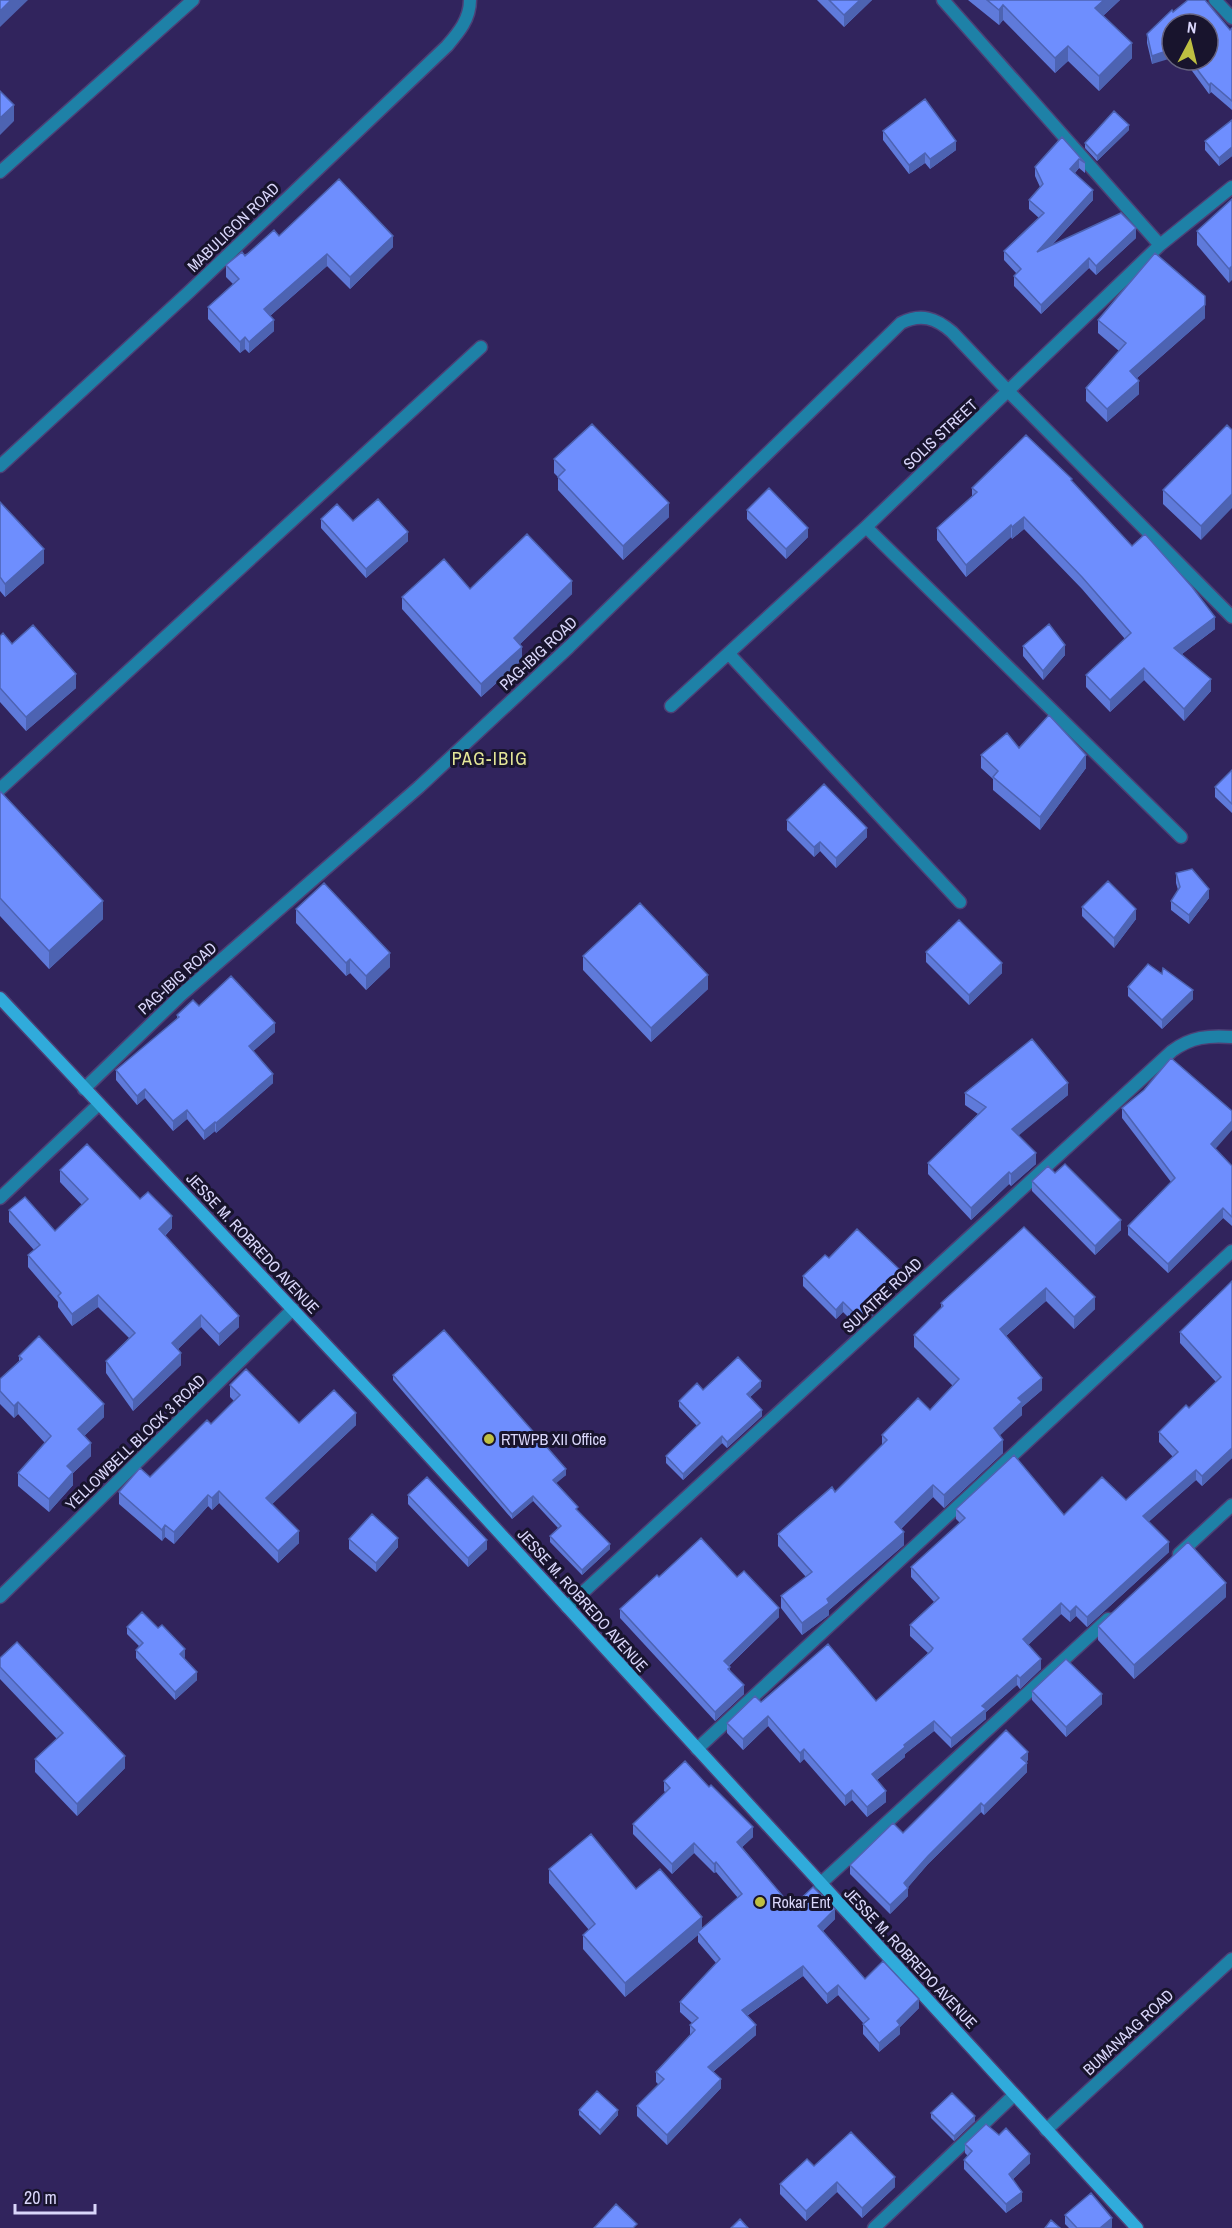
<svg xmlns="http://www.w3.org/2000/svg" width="1232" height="2228" font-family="'Archivo Narrow',sans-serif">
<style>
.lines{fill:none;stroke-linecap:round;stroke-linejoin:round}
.minor-casing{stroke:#4c4076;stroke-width:15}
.secondary-casing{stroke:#4c4076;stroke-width:15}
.minor{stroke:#1e81a7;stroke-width:12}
.secondary{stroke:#30abdb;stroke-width:12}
.wall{fill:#5f7ada}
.shaded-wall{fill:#4d63b2}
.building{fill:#6e8efe;stroke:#4d63b2;stroke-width:1.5}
.poi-dot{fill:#bebf42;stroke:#18142d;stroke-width:2}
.labels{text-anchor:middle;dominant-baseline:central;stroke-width:6;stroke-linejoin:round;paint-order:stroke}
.street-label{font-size:16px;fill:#d9d6fa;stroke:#18142d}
.poi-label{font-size:16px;fill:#d9d6fa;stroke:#18142d;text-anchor:start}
.neighbourhood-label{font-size:18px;letter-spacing:1.5px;fill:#e5e798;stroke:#18142d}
</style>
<rect width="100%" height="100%" fill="#31245d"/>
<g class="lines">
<g class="minor-casing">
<path id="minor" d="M943 0 1160 245
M1215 0 1232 18
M0 172 193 0
M0 466 190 291 447 46C459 32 470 19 470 0
M866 527 1181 837
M729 654 960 902
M671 706 866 527 1160 245 1232 187
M0 789 481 347
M84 1089 181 995 419 787 569 647 901 323C921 313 936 318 952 332L1009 392 1232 617
M0 1198 99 1104
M1179 1554 1232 1505
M0 1597 293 1309
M567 1607 1172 1051C1191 1037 1209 1035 1232 1037
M697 1749 1232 1251
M820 1884 1108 1619
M1046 2130 1232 1959
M874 2228 1014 2095"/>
</g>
<g class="secondary-casing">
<path id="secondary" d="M0 998 373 1395 1137 2228"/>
</g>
<use href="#minor" class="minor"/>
<use href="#secondary" class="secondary"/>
</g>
<path class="wall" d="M817 0H872L844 27Z
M968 0H1120L1103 16 1132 58 1099 91 1068 61 1055 73 1003 20 999 25Z
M1173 12 1230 30 1232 28V110L1211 92 1209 94 1184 60H1208V24L1152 64 1147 43V34Z
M1232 120V156L1219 166 1205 150V141Z
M1129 130 1097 161 1085 148V143Z
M883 131 956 150 930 169 925 163 909 174 883 140Z
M1062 137 1085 163V173L1079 168 1075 173 1093 200 1052 245 1136 238 1096 275 1089 268 1041 314 1014 286V276L1017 274 1004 260V251L1039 218 1029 209V200L1040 187 1035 176V167Z
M1232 199 1229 283 1197 245V231Z
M279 236 393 247 350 289 327 266 270 316 274 331 249 353 245 349 240 353 208 319V307L233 284 226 277V265Z
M1205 318 1137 378 1139 394 1107 422 1086 401V388L1119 351 1098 333V320Z
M1227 425 1201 540 1163 504V490Z
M554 459 669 517 623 560 558 490V477L554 473Z
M1072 482 1132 546 1215 629 1182 654 1211 691 1184 721 1144 680 1110 712 1086 687V675L1125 639 1082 589 1024 529 1012 539 1011 537 966 577 937 540V528L972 496V488Z
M0 502 44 563 5 597 0 591Z
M747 510 808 537 786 559 747 519Z
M321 519 353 521 408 541 366 578 321 528Z
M470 589 572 594 520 644 522 660 481 697 402 609V597Z
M0 636 12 644 76 688 26 731 0 702Z
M1023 646 1065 655 1043 680 1023 656Z
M1019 748 1086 768 1040 830 993 790V779L981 768V755Z
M1232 770V813L1215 797V787Z
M0 792 103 919 49 969 0 916Z
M787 820 867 837 836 868 820 851 814 857 787 830Z
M1176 873 1209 898 1189 924 1171 910V901L1178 890 1176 883Z
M1082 907 1136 919 1114 948 1082 916Z
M296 909 390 967 366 990 350 973 346 976 296 923Z
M926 952 1002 973 969 1005 926 962Z
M583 956 708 989 651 1042 583 970Z
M1128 987 1193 999 1162 1029 1128 996Z
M199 1006 275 1032 253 1051 273 1083 216 1133 215 1131 204 1140 187 1119 173 1131 145 1098 137 1105 116 1080V1070L177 1019V1015Z
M965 1093 1068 1095 1018 1135 1036 1164 1011 1186 1009 1184 971 1220 928 1174V1163L978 1114 965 1105Z
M1122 1108 1215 1149 1232 1166V1226L1223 1218 1168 1273 1128 1235V1226L1171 1182 1122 1118Z
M60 1170 140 1199 172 1228 165 1236 239 1327 219 1346 201 1327 178 1349 181 1365 133 1411 106 1373V1361L129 1338 98 1307 72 1326 58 1307V1302L28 1267V1255L34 1250 9 1222V1210L55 1231 82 1205 60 1182Z
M1055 1173 1121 1230 1095 1255 1032 1191V1181Z
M1024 1227 1095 1309 1074 1329 1046 1301 1006 1336 1042 1390 1022 1407V1415L999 1435 1003 1453 944 1508 933 1497 901 1529 904 1545 829 1610V1615L802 1635 781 1608V1596L806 1577 778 1546V1534L835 1492 882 1445V1435L930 1410 953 1386 914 1347V1335L941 1308V1303Z
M829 1258 900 1279 876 1304V1312L859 1328 843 1312 836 1319 803 1286V1276Z
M1232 1281V1458L1202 1486 1196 1480 1148 1522 1169 1552 1087 1627 1076 1616 1070 1622 1061 1614 1028 1645 1041 1669 1020 1689 1017 1685 986 1712V1719L951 1748 934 1731 905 1754V1757L877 1780 886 1802 867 1817 852 1800 845 1806 804 1759 800 1763 768 1726 743 1750 727 1733V1723L761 1702 876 1701 928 1653 910 1636V1625L934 1602 911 1577V1567L960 1523 956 1519V1509L1064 1515 1126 1500 1173 1457 1159 1442V1432L1189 1408 1216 1382 1180 1343V1332Z
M19 1356 104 1417 84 1436 91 1456 73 1473V1485L49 1512 18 1486V1473L45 1443 18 1414 14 1418 0 1404V1379L19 1361Z
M393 1375 566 1475 555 1483 610 1549 582 1575 550 1542V1536L558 1528 533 1501 512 1519 393 1380Z
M230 1385 299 1423 356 1425 272 1504 299 1543 278 1563 219 1503 212 1510 208 1506 174 1544 165 1537 162 1541 119 1504V1492L150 1477 211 1424 234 1401 230 1397Z
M761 1387 750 1397 762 1416 727 1448 722 1443 683 1480 666 1463V1456L697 1426 679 1407V1401L703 1390Z
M408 1495 487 1549 468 1567 408 1504Z
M349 1539 398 1547 376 1572 349 1549Z
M659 1577H737L779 1617 729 1666 730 1670 744 1694 715 1721 620 1618V1609Z
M1226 1597 1134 1679 1098 1640V1626Z
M127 1627 185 1657 184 1658 197 1680 175 1700 136 1658V1650L139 1646 127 1634Z
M0 1658 125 1768 77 1816 35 1772V1759L57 1739 0 1679Z
M1032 1691 1102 1704 1066 1737 1032 1700Z
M1028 1760 1026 1763 1027 1772 984 1815 981 1812 928 1864 908 1887V1896L890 1914 850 1874V1865L903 1833Z
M664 1781 753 1837 742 1847 792 1907 835 1919 823 1931 865 1979 919 2008 900 2027V2034L879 2052 863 2034V2024H864L838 1995 827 2004 803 1976 747 2016 756 2035 713 2072 721 2088 667 2145 637 2116V2106L659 2085 656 2082V2072L690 2035V2025L692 2023 680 2012V2002L716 1963 698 1942V1935L625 1997 583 1949V1935L589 1930 549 1883V1869L636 1889 702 1928 738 1898 716 1872 714 1873 694 1853 672 1874 633 1834V1824L666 1793 664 1791Z
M579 2110 618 2115 600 2135 579 2115Z
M931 2113 975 2121 954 2141 931 2118Z
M965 2144 1030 2163 1013 2179 1022 2201 1006 2213 964 2169V2160L968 2156 965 2153Z
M814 2166 895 2187 862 2218 837 2192 806 2221 780 2194V2184Z
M1065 2215 1112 2227 1111 2228H1069L1065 2224Z"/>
<path class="shaded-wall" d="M11 0H28L0 27V11Z
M860 0H872L844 27V15Z
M1104 0H1120L1095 23V8Z
M1003 5V20L999 25V10Z
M1132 43V58L1099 91V76Z
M1068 46V61L1055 73V58Z
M1172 49V58L1152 64V56Z
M1211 83V92L1209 94V85Z
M14 105V121L0 135V118Z
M1129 125V130L1097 161V156Z
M956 141V150L930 169V159Z
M1232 147V156L1219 166V158Z
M925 153V163L909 174V165Z
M1079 159V168L1070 178V169Z
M1093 190V200L1037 261V252Z
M1136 228V238L1096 275V266Z
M393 236V247L350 289V277Z
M327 254V266L264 321V309Z
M1089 258V268L1041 314V305Z
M1232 266V280L1229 283V269Z
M1205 305V318L1130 384V371Z
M274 320V331L249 353V342Z
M245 337V349L240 353V342Z
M1139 381V394L1107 422V409Z
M1232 494V508L1201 540V526Z
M669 503V517L623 560V546Z
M1024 517V529L1012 539V527Z
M1011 525V537L966 577V565Z
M808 528V537L786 559V549Z
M408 532V541L366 578V569Z
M44 549V563L5 597V584Z
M572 581V594L514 650V638Z
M1215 617V629L1174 660V648Z
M1065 645V655L1043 680V671Z
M522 647V660L481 697V684Z
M1144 668V680L1110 712V700Z
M76 674V688L26 731V717Z
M1211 679V691L1184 721V709Z
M1086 755V768L1040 830V817Z
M867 828V837L836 868V858Z
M820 842V851L814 857V847Z
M1209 889V898L1189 924V915Z
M103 901V919L49 969V951Z
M1136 909V919L1114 948V938Z
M390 953V967L366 990V976Z
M350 959V973L346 976V963Z
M1002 963V973L969 1005V995Z
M708 975V989L651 1042V1028Z
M1193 990V999L1162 1029V1020Z
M275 1023V1032L249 1055V1046Z
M273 1074V1083L216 1133V1123Z
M1068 1083V1095L1012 1141V1129Z
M145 1089V1098L137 1105V1096Z
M187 1110V1119L173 1131V1121Z
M1232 1121V1130L1211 1154V1144Z
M215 1122V1131L204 1140V1131Z
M1036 1153V1164L1011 1186V1174Z
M1009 1172V1184L971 1220V1208Z
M1223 1208V1218L1168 1273V1264Z
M172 1216V1228L159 1241V1229Z
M1121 1220V1230L1095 1255V1246Z
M900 1270V1279L876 1304V1312L859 1328V1318L873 1299Z
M1046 1288V1301L1000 1341V1329Z
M98 1295V1307L72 1326V1314Z
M1095 1297V1309L1074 1329V1317Z
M843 1302V1312L836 1319V1310Z
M201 1315V1327L172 1355V1343Z
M239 1316V1327L219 1346V1334Z
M181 1353V1365L133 1411V1400Z
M1042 1378V1390L1022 1407V1415L994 1441V1428L1018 1398Z
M761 1381V1387L747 1400V1394Z
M18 1402V1414L14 1418V1406Z
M104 1404V1417L78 1442V1429Z
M762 1410V1416L727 1448V1442Z
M356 1413V1425L266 1510V1498Z
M722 1436V1443L683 1480V1474Z
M1003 1440V1453L944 1508V1495Z
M91 1443V1456L73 1473V1485L49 1512V1499L67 1466Z
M1232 1448V1458L1202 1486V1476Z
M566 1469V1475L553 1486V1480Z
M1196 1470V1480L1143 1527V1516Z
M933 1485V1497L895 1534V1522Z
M219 1491V1503L212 1510V1498Z
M208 1495V1506L174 1544V1532Z
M533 1496V1501L512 1519V1514Z
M165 1525V1537L162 1541V1530Z
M299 1531V1543L278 1563V1551Z
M904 1532V1545L829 1610V1615L802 1635V1623L827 1599Z
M398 1538V1547L376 1572V1563Z
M487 1540V1549L468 1567V1558Z
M1169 1542V1552L1087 1627V1617Z
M610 1544V1549L582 1575V1570Z
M1226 1583V1597L1134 1679V1665Z
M1061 1603V1614L1023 1650V1639Z
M1076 1606V1616L1070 1622V1612Z
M779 1608V1617L724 1670V1661Z
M185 1649V1657L180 1661V1654Z
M1041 1659V1669L1020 1689V1678Z
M197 1672V1680L175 1700V1692Z
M1017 1675V1685L986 1712V1719L951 1748V1738L982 1706Z
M744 1685V1694L715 1721V1712Z
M1102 1694V1704L1066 1737V1727Z
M768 1716V1726L743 1750V1739Z
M934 1721V1731L905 1754V1757L872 1784V1774L904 1745Z
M804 1749V1759L800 1763V1753Z
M1028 1752V1760L1021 1767V1758Z
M125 1756V1768L77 1816V1804Z
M1027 1763V1772L984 1815V1806Z
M852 1790V1800L845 1806V1796Z
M886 1791V1802L867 1817V1807Z
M981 1803V1812L928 1864 904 1892V1883L928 1856Z
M753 1827V1837L737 1852V1842Z
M694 1843V1853L672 1874V1864Z
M716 1862V1872L714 1873V1864Z
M908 1888V1896L890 1914V1905Z
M835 1909V1919L818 1935V1926Z
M702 1917V1931L698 1932V1935L625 1997V1983Z
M803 1966V1976L742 2019V2010Z
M838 1985V1995L827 2004V1994Z
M919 1999V2008L900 2027V2034L879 2052V2043L897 2021Z
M756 2025V2035L708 2076V2067Z
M721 2079V2088L667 2145V2135Z
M618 2110V2115L600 2135V2130Z
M975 2116V2121L954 2141V2136Z
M1030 2154V2163L1009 2183V2174Z
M895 2177V2187L862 2218V2208Z
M837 2182V2192L806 2221V2211Z
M1022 2192V2201L1006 2213V2204Z
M1112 2218V2227L1111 2228H1100Z"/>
<path class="building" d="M0 0H11L0 11Z
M829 0H860L844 15Z
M987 0H1104L1095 8 1132 43 1099 76 1068 46 1055 58 1003 5 999 10Z
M1188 0H1205L1230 30 1232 28V101L1211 83 1209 85 1190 60H1208V24H1172V49L1152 56 1147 34 1172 10 1173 12Z
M0 91 14 105 0 118Z
M925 99 956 141 930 159 925 153 909 165 883 131Z
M1114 111 1129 125 1097 156 1085 143Z
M1232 120V147L1219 158 1205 141Z
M1062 137 1085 163 1079 159 1070 169 1093 190 1037 252 1121 213 1136 228 1096 266 1089 258 1041 305 1014 276 1021 269 1004 251 1044 213 1029 200 1043 184 1035 167Z
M339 179 393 236 350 277 327 254 264 309 274 320 249 342 245 337 240 342 208 307 239 279 226 265 242 252 245 256 274 230 279 236Z
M1232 199V266L1229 269 1197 231Z
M1155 253 1205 296V305L1130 371 1139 381 1107 409 1086 388 1126 343 1098 320Z
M592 424 669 503 623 546 558 477 565 470 554 459Z
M1227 425 1232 430V494L1201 526 1163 490Z
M1026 435 1072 479 1071 480 1132 546 1145 534 1192 587 1215 617 1174 648 1211 679 1184 709 1144 668 1110 700 1086 675 1131 633 1082 577 1024 517 1012 527 1011 525 966 565 937 528 977 492 972 488Z
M769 488 808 528 786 549 747 510Z
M378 499 408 532 366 569 321 519 337 504 353 521Z
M0 502 44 549 5 584 0 577Z
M527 534 572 581 514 638 522 647 481 684 402 597 444 559 470 589Z
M1049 624 1065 645 1043 671 1023 646Z
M33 625 76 674 26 717 0 688V636L3 633 12 644Z
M1049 715 1086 755 1040 817 993 777 998 771 981 755 1007 733 1019 748Z
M1232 770V804L1215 787Z
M824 784 867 828 836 858 820 842 814 847 787 820Z
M0 792H1L103 901 49 951 0 898Z
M1192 869 1209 889 1189 915 1171 901 1180 887 1176 873Z
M1108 881 1136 909 1114 938 1082 907Z
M324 883 390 953 366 976 350 959 346 963 296 909Z
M640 903 708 975 651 1028 583 956Z
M959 920 1002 963 969 995 926 952Z
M1148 964 1162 974 1163 968 1193 990 1162 1020 1128 987Z
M231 976 275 1023 249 1046 273 1074 216 1123 215 1122 204 1131 187 1110 173 1121 145 1089 137 1096 116 1070 179 1017 177 1015 193 1000 199 1006Z
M1032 1039 1068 1083 1012 1129 1036 1153 1011 1174 1009 1172 971 1208 928 1163 986 1107 965 1093Z
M1171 1058 1232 1111V1121L1211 1144 1232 1166V1217L1223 1208 1168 1264 1128 1226 1175 1178 1122 1108 1144 1090Z
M87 1144 140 1199 148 1192 172 1216 159 1229 239 1316 219 1334 201 1315 172 1343 181 1353 133 1400 106 1361 135 1333 98 1295 72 1314 58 1296 61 1293 28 1255 40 1245 9 1210 25 1197 55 1231 88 1199 60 1170Z
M1065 1164 1121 1220 1095 1246 1032 1181 1048 1166 1055 1173Z
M1024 1227 1095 1297 1074 1317 1046 1288 1000 1329 1042 1378 1018 1398 1022 1402 994 1428 1003 1440 944 1495 933 1485 895 1522 904 1532 827 1599 829 1603 802 1623 781 1596 812 1572 778 1534 832 1487 835 1492 887 1440 882 1435 918 1398 930 1410 959 1379 914 1335 943 1306 941 1303Z
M857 1229 900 1270 873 1299 876 1302 859 1318 843 1302 836 1310 803 1276 825 1255 829 1258Z
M1232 1281V1448L1202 1476 1196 1470 1143 1516 1169 1542 1087 1617 1076 1606 1070 1612 1061 1603 1023 1639 1041 1659 1020 1678 1017 1675 982 1706 986 1709 951 1738 934 1721 904 1745 905 1747 872 1774 886 1791 867 1807 852 1790 845 1796 804 1749 800 1753 768 1716 743 1739 727 1723 755 1696 761 1702 828 1644 876 1701 931 1651 933 1648 910 1625 939 1598 911 1567 965 1518 956 1509 1014 1455 1064 1515 1102 1477 1126 1500 1178 1452 1159 1432 1186 1405 1189 1408 1221 1377 1180 1332Z
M444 1330 566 1469 553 1480 578 1507 576 1509 610 1544 582 1570 550 1536 561 1526 533 1496 512 1514 393 1375Z
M39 1336 104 1404 78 1429 91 1443 67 1466 73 1472 49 1499 18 1473 51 1436 18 1402 14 1406 0 1391V1379L22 1359 19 1356Z
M738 1357 761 1381 747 1394 762 1410 727 1442 722 1436 683 1474 666 1456 700 1423 679 1401 697 1383 703 1390Z
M246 1369 299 1423 334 1390 356 1413 266 1498 299 1531 278 1551 219 1491 212 1498 208 1495 174 1532 165 1525 162 1530 119 1492 140 1468 150 1477 207 1420 211 1424 240 1395 230 1385Z
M427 1477 487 1540 468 1558 408 1495Z
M372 1514 398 1538 376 1563 349 1539Z
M701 1538 737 1577 744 1571 779 1608 724 1661 730 1667 728 1669 744 1685 715 1712 620 1609 657 1575 659 1577Z
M1188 1542 1226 1583 1134 1665 1098 1626Z
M142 1612 158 1628 162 1625 185 1649 180 1654 197 1672 175 1692 136 1650 143 1643 127 1627Z
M17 1642 125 1756 77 1804 35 1759 63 1733 0 1667V1658Z
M1066 1659 1102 1694 1066 1727 1032 1691Z
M1006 1730 1028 1752 1021 1758 1027 1763 984 1806 981 1803 928 1856 904 1883 908 1888 890 1905 850 1865 893 1823 903 1833Z
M685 1761 709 1787 711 1785 753 1827 737 1842 792 1907 813 1887 835 1909 818 1926 865 1979 883 1961 919 1999 897 2021 900 2025 879 2043 863 2024 869 2019 838 1985 827 1994 803 1966 742 2010 756 2025 708 2067 721 2079 667 2135 637 2106 664 2079 656 2072 695 2030 690 2025 698 2018 680 2002 720 1959 698 1932 742 1894 716 1862 714 1864 694 1843 672 1864 633 1824 670 1788 664 1781Z
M591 1834 636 1889 660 1869 702 1917 625 1983 583 1935 595 1924 549 1869Z
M597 2091 618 2110 600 2130 579 2110Z
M952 2093 975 2116 954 2136 931 2113Z
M986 2124 999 2135 1006 2128 1030 2154 1009 2174 1022 2192 1006 2204 964 2160 972 2151 965 2144Z
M851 2132 895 2177 862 2208 837 2182 806 2211 780 2184 807 2159 814 2166Z
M1091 2193 1112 2218 1100 2228H1077L1065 2215Z
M616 2204 637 2224 633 2228H594Z
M740 2219 748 2228H731Z
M1051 2220 1060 2228H1045Z"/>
<g class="poi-dot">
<circle cx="489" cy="1439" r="6"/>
<circle cx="760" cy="1902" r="6"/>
</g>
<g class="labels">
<g class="street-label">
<text transform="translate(233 227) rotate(-44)">MABULIGON ROAD</text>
<text transform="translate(940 434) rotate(-43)">SOLIS STREET</text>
<text transform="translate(538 653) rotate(-43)">PAG-IBIG ROAD</text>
<text transform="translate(177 978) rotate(-42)">PAG-IBIG ROAD</text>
<text transform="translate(253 1243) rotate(47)">JESSE M. ROBREDO AVENUE</text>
<text transform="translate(882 1295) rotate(-43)">SULATRE ROAD</text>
<text transform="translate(135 1442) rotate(-44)">YELLOWBELL BLOCK 3 ROAD</text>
<text transform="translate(583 1600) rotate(48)">JESSE M. ROBREDO AVENUE</text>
<text transform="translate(911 1958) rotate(47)">JESSE M. ROBREDO AVENUE</text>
<text transform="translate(1128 2032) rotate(-43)">BUMANAAG ROAD</text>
</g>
<g class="poi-label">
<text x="501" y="1439">RTWPB XII Office</text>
<text x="772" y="1902">Rokar Ent</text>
</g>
<g class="neighbourhood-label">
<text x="490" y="758">PAG-IBIG</text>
</g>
</g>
<g transform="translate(1190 42) rotate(7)"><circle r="28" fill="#18142d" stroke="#65627f" stroke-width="1.5"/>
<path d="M0-4.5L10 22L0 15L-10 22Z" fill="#bebf42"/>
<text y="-9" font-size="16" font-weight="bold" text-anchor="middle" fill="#d9d6fa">N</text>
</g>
<path d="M15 2204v9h80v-9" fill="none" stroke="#d9d6fa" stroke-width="3"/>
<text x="24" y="2204" font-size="18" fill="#d9d6fa" stroke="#18142d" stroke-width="4.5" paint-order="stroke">20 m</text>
</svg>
